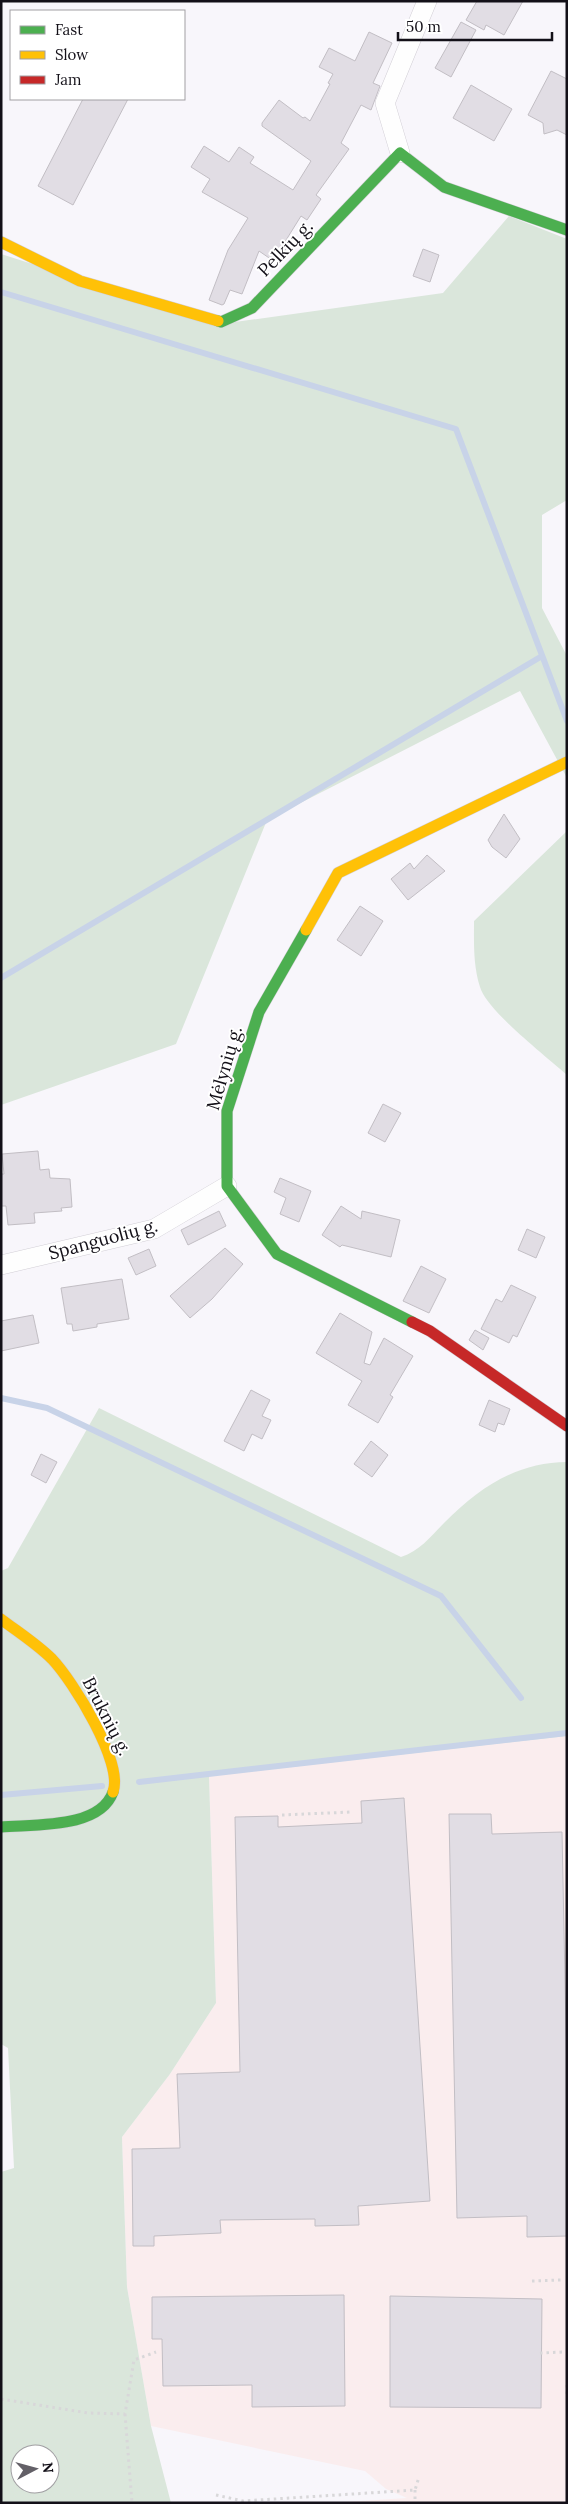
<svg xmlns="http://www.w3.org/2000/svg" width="568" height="2504" font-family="Lora,serif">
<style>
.industrial{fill:#faedee}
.green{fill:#dae6db;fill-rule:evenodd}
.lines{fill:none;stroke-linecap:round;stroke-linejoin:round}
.stream{stroke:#c8d3e8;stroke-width:6}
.building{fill:#e1dde4;stroke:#c2bec4}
.street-casing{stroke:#d2cfd6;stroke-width:20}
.fast-casing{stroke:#d2cfd6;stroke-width:12}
.slow-casing{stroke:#d2cfd6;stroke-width:12}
.jam-casing{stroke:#d2cfd6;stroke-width:12}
.path{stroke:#d8d7d9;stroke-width:3;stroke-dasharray:2.5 4;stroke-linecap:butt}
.street{stroke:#fefefe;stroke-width:19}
.fast{stroke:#4caf50;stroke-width:11}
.slow{stroke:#ffc107;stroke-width:11}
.jam{stroke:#c62828;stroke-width:11}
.labels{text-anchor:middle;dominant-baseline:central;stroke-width:4;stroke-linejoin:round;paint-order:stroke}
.street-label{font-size:18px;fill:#131018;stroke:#fff}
</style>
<rect width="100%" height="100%" fill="#f8f6fb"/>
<path class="industrial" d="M567 1736V2503H330L407 2498 386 2489 365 2471 151 2426 127 2287 122 2137 170 2074 216 2003 209 1776Z"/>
<path class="green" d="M509 216 567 239V500L542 515V608L567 656V778L520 691 267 820 176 1044 1 1105V254L221 324 443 293Z
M567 831V1075C546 1056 487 1011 480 987 473 965 474 943 474 921Z
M99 1408 401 1557C420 1551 431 1536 445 1522 479 1488 517 1462 567 1462V1736L209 1776 216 2003 170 2074 122 2137 127 2287 151 2426 171 2503H1V2172L14 2168 8 2048 1 2044V1571L8 1568ZM20 2454H50V2484H20Z"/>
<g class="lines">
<path class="stream" d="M1 292 456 429 567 721
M1 978 542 656
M1 1398 47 1408 441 1596 521 1698
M139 1782 567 1733
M1 1795 102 1786"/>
</g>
<path class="building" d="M477 1H523L504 35 486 25 484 30 466 20Z
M461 22 476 30 451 77 435 68Z
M369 32 392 43 373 83 380 86 371 110 361 105 341 143 349 149 316 195 321 199 307 220 301 216 283 245 287 248 275 262 259 251 242 294 230 290 224 304 222 305 209 300 228 250 248 218 202 192 210 179 191 167 204 146 229 162 239 147 254 157 250 163 293 190 311 161 262 126V123L279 100 303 118 305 117 310 121 330 84 328 83 333 74 319 67 329 48 355 61Z
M551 71 567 79V135L557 130 544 134 543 123 528 115Z
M471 85 512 109 494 141 453 118Z
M83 99H128L73 205 38 186Z
M423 249 439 255 430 282 413 276Z
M504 814 520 839 506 858 492 847 488 840Z
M427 855 445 871 408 900 391 879 410 863 414 869Z
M360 906 383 921 361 956 337 940Z
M383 1104 401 1113 385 1142 368 1133Z
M38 1151 40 1170 49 1169 50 1178 70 1179 72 1207 61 1208 62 1211 34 1213 35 1223 8 1225 6 1206H1V1174H4L2 1154Z
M280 1178 311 1191 299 1222 280 1214 286 1198 274 1192Z
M341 1206 361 1219 362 1211 400 1220 391 1257 342 1245 340 1247 322 1235Z
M219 1211 226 1226 188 1245 181 1230Z
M527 1229 545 1237 536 1258 518 1250Z
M225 1248 243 1264 212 1299 190 1318 170 1296Z
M149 1249 156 1266 136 1275 128 1258Z
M421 1266 446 1279 429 1313 403 1301Z
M122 1279 129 1319 97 1324V1327L73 1331 72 1324H67L61 1288Z
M511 1285 536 1297 517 1337 513 1335 509 1343 481 1329 496 1299 502 1302Z
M340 1313 372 1332 364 1363 370 1365 384 1338 413 1356 390 1395 393 1397 378 1423 348 1405 362 1381 316 1353Z
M33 1315 39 1343 1 1351V1321Z
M475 1330 489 1338 483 1350 469 1340Z
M251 1390 270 1400 262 1416 271 1420 262 1439 252 1434 244 1451 224 1441Z
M489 1400 510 1409 504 1425 498 1423 495 1432 479 1425Z
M371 1441 388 1455 372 1477 354 1464Z
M41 1454 57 1462 46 1483 31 1475Z
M404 1798 430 2201 358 2206 359 2225 315 2226V2219L220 2220 221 2233 154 2236V2246H133L132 2149 180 2148 177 2074 240 2072 235 1817 278 1816V1827L362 1823 361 1801Z
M449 1814H491L492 1834 562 1832 567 2079V2236L527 2237V2216L457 2218Z
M344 2295 345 2406 252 2407V2385L163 2386 162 2339H152V2297Z
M390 2296 542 2299 541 2408 390 2407Z"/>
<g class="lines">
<g class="street-casing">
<path id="street" d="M400 153 385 103 427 1
M1 1265 154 1229 227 1186"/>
</g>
<g class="fast-casing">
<path id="fast" d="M218 321 221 322 252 308 400 153 444 187 567 230
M306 930 259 1012 227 1111V1186L277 1254 412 1322
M1 1827C34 1824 100 1829 113 1792"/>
</g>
<g class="slow-casing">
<path id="slow" d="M1 242 80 281 218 321
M306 930 338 873 567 762
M1 1619C18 1632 37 1644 52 1659 73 1681 124 1763 113 1792"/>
</g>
<g class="jam-casing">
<path id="jam" d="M412 1322 430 1331 567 1426"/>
</g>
<path class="path" d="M282 1815 351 1812
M532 2281 561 2280
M540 2353 564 2352
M567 2385V2396
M1 2399 88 2413 125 2414 134 2360 156 2352
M125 2414 132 2503
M415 2490V2503
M216 2495 243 2501 415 2490 419 2477"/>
<use href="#street" class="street"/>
<use href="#fast" class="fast"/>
<use href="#slow" class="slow"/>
<use href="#jam" class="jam"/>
</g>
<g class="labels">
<g class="street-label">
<text transform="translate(285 248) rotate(-46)">Pelkių g.</text>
<text transform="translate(224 1068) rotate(-74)">Mėlynių g.</text>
<text transform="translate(103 1239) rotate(-15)">Spanguolių g.</text>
<text transform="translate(107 1716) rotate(63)">Bruknių g.</text>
</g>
</g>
<rect width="568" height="2504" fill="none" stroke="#131018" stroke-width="5"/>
<rect x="10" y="10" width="175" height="90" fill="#ffffff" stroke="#a19fa3"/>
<rect x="20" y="26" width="25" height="8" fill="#4caf50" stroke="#a19fa3"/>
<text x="55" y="35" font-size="15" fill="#131018">Fast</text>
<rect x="20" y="51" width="25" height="8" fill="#ffc107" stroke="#a19fa3"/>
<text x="55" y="60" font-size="15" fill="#131018">Slow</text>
<rect x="20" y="76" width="25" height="8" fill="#c62828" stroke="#a19fa3"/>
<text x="55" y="85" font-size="15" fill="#131018">Jam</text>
<g transform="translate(35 2469) rotate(84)"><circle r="24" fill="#ffffff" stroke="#a19fa3"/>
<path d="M0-4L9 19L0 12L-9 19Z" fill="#636067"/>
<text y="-8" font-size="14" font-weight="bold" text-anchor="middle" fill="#131018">N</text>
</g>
<path d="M398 32v8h154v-8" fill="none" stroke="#131018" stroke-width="2.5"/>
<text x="406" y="32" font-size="15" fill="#131018" stroke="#ffffff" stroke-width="4" paint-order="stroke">50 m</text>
</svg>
